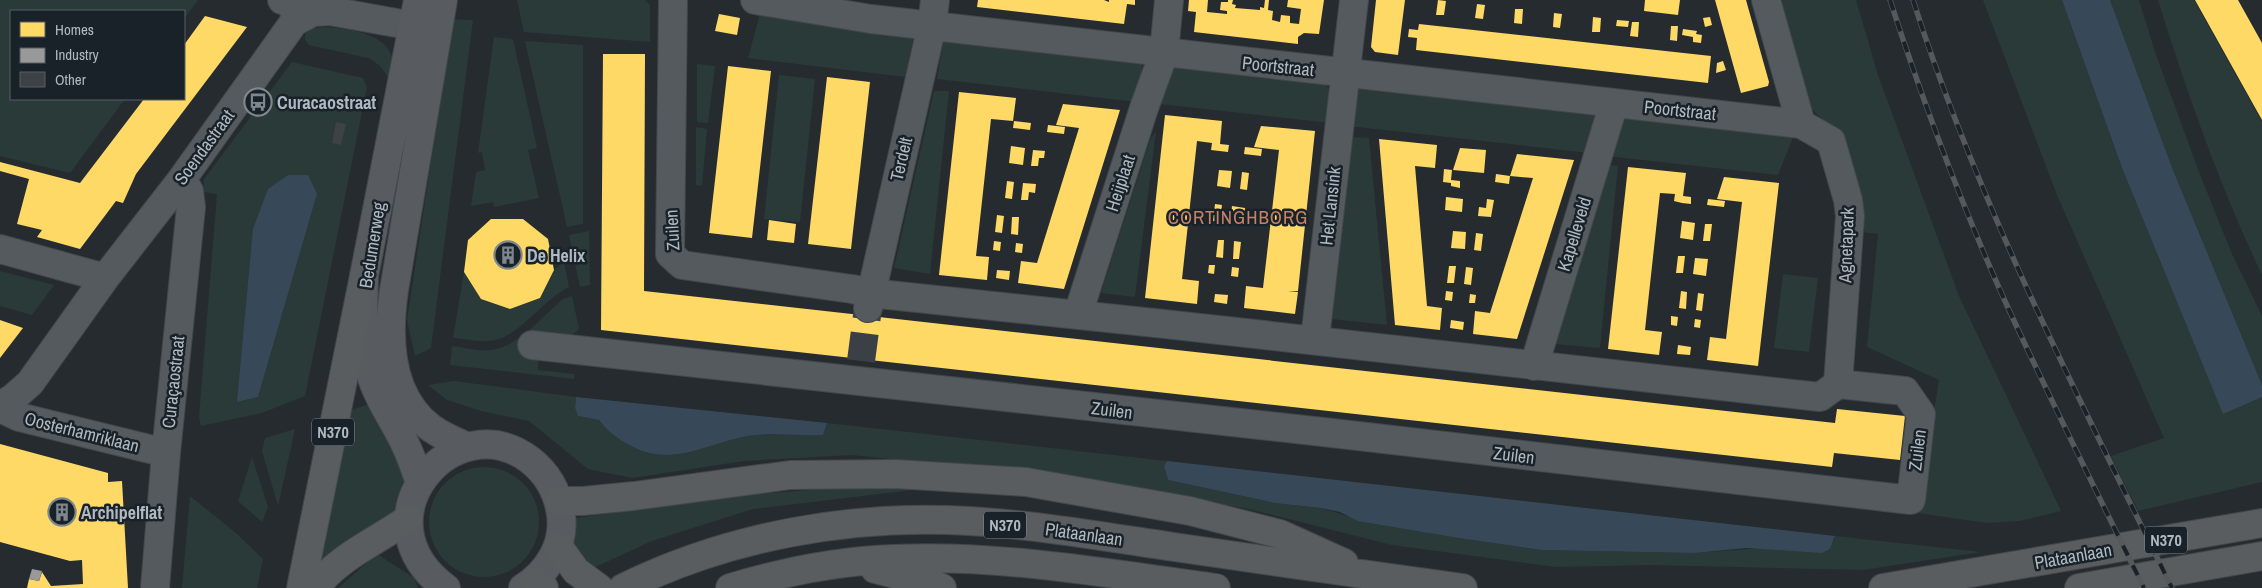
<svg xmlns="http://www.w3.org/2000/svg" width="2262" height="588" font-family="'Archivo Narrow',sans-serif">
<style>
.green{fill:#293a38;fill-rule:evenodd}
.water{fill:#374958}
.homes{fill:#ffd966}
.industry{fill:#999}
.building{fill:#3e4246}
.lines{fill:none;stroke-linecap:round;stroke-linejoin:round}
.minor-tunnel{stroke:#3b4046;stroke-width:28;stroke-dasharray:28 14;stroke-linecap:butt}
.minor-casing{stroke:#43474b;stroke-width:30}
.major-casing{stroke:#43484d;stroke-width:30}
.highway-casing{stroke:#42474b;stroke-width:30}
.minor{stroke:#555a5f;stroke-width:28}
.major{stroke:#585c60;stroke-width:28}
.highway{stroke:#5a5d5f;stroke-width:28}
.rail-casing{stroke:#55595c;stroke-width:5.5}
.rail{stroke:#1a2229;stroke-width:4;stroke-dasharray:11;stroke-linecap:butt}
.labels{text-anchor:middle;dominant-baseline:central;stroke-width:5;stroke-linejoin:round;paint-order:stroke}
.shield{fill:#1a2229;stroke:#828c93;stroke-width:1}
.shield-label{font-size:16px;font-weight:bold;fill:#afb9c1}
.street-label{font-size:18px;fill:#afb9c1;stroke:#1a2229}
.poi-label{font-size:18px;font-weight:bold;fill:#afb9c1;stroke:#1a2229;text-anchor:start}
.neighbourhood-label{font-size:19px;letter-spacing:1px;fill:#c68266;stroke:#1a2229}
</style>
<rect width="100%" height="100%" fill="#262b30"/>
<path class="green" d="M0 0H198L184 19V11H11V99H125L70 173 0 156Z
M517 0H645L650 5V42L524 32Z
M1780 0H1856L1878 75 1959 296 2061 511 2019 521 1987 523 1917 513 1939 380 1867 347 1878 234 1861 232 1833 130 1806 103Z
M1983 0H2062L2122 168 2223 413 2262 397V482L2138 511 2111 456 2164 438 2057 195Z
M2110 0H2139L2156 55 2201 177 2232 254 2262 316V385L2173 170Z
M2158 0H2194L2262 122V275C2220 187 2187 93 2158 0Z
M761 10 915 32 905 77 748 58Z
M448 19 473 20 431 348 415 356 407 320 442 89Z
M322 27C345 28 389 32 393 61 394 67 390 74 389 80 384 69 378 63 368 58L309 45 305 40V34L311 29Z
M494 37 513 39 537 148 528 150 539 198 494 207 493 202 471 206 476 172 485 170 482 152 478 153Z
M944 37 1140 59 1146 80 1137 102 937 79Z
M525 41 583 45V224L567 227Z
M292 62 363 78 367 87 305 396 262 413 201 426 199 417 217 194 203 192 204 179ZM317 194 258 397 238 402Z
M1172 62 1324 79 1333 100 1330 123 1160 104Z
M697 64 715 66 708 123 697 122Z
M779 75 815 79 800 222 764 219Z
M1364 83 1589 107 1599 125 1590 153 1348 126 1350 94Z
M934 91H949L930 274 894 268Z
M1623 111 1796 130 1778 175 1606 156Z
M696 127 707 129 702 186 696 185Z
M1156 131 1135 297 1101 293 1150 140Z
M1351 137 1369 138 1387 325 1332 319Z
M1610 165 1618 166 1600 348 1554 344Z
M589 231 590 285 580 287 569 235Z
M564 262 569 287C544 299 519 336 495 340 482 343 466 339 453 338L464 272 481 299 510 309 540 298 554 270Z
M0 271 54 285 32 315 0 306Z
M1783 274 1818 278 1809 352 1774 348Z
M572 296 579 329 572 335 539 351 538 370 575 374 574 379 450 365 452 346C464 347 479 352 491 350 520 346 541 317 563 299Z
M454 381 576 397 575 408 578 416 599 420C608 432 618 439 631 446 675 469 709 441 753 435 772 433 802 436 823 435L827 423 1167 461 1164 466 1168 480 1275 503 1321 508 1347 516 1459 538 1542 550 1695 553 1833 543 1835 536 1981 552 1863 570 1650 565 1556 567 1392 545 1249 509 1050 476 852 455 744 461 632 478 588 469 529 421 481 411 447 400 428 385Z
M375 402 408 482 397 509 385 522 316 569 348 411Z
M295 429 278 506 262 451 265 438Z
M252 457 268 507 262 522 238 501Z
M429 522a55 55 0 1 1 110 0a55 55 0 1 1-110 0Z
M938 487 753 509 652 541 589 570 576 556 571 519 716 497 809 490Z
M190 496 236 533 263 559 257 588H182Z
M377 554 414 578 418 588H338Z"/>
<path class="water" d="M2062 0H2110L2173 170 2262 385V397L2223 414 2122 168Z
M288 175H308L317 194 258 397 237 402 253 229 268 189Z
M576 397 827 423 823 435C802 436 773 433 754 435 709 441 675 469 631 446 618 439 608 432 599 420L578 416 575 408Z
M1167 461 1835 536 1830 549 1822 553 1746 548 1695 553 1542 550 1459 538 1358 521 1340 512 1321 508 1275 503 1168 480 1164 466Z"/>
<path class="homes" d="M978 0H1104L1109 2V0H1135V5L1127 4 1124 24 977 7Z
M1189 0H1208L1207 12 1227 14V11L1220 10 1221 2H1228V0H1233L1232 4 1236 5 1235 8 1260 10V7L1264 8 1265 0H1269L1268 10 1273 11 1272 20 1280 22 1281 15 1290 16V23L1299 24 1301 9 1287 7 1288 0H1324L1319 34 1304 33 1298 37V44L1194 32 1196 12 1188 11Z
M1376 0H1405L1398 55 1375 52 1371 47Z
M1438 0 1446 1 1444 15H1436Z
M1645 0H1680L1678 15 1644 11Z
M1715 0H1746L1769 82 1768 86 1741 93Z
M2195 0H2238L2262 43V120Z
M1477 4 1485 5 1483 19 1475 18Z
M1515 9H1523L1522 24 1514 23Z
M1554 13 1562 14 1560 28 1553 27Z
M719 14 740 18 737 35 715 31Z
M205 16 247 27 136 174 123 203 116 201 80 249 37 237 42 230 17 224 29 179 0 171V162L80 183 144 99H184V45Z
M1593 17 1601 18 1600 32H1592Z
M1710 17 1712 25 1705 27 1703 18Z
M1617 20 1629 21 1628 27 1616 26Z
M1632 22H1639L1638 37 1630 36Z
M1419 24 1711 56 1708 83 1416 50 1417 38 1408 37 1409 29 1418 30Z
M1671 26H1678L1677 41 1670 40Z
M1683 29 1697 31 1696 34 1702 35 1701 43 1693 42V37L1682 35Z
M603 54H645L644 291 1835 423 1837 409 1905 416 1900 460 1834 453 1832 467 601 330Z
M1723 61 1726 70 1716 73 1717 63Z
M728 66 771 71 752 238 709 233Z
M827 77 870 82 851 249 808 244Z
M959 92 1016 98 1013 121 991 119 976 256 989 257 987 280 939 275Z
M1063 104 1120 110 1064 289 1018 283 1021 261 1037 263 1079 128 1056 125Z
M1165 115 1222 121 1220 144 1229 145 1228 152 1211 150 1212 143 1197 141 1182 279 1199 281 1197 304 1145 298Z
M1014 121 1031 123 1030 130 1013 128Z
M1048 125 1065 127 1064 134 1047 132Z
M1261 126 1315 131 1298 291H1288L1298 292 1295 314 1244 308 1246 286 1263 288 1279 150 1254 147Z
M1379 139 1437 145 1435 168 1415 166 1427 306 1442 308 1440 330 1395 325Z
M1011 146 1025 148 1023 165 1009 163Z
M1245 147 1262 149 1261 156 1244 154Z
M1460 148 1486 150 1484 173 1453 170Z
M1033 150 1045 151 1044 158H1039L1038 166H1031Z
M1517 154 1574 160 1517 339 1473 334 1475 311 1490 313 1533 178 1510 176Z
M1628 167 1686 173 1683 196 1691 197V204L1682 203 1674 201 1675 194 1660 193 1645 330 1662 332 1659 355 1608 349Z
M1444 169 1452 170 1451 180 1460 181V188L1451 186V183L1443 182Z
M1219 170 1232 171 1230 188 1217 186Z
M1242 172 1249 173 1247 190 1240 189Z
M1496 174 1510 176 1509 184 1495 182Z
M1724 177 1779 183 1758 366 1707 360 1710 337 1726 339 1742 202 1717 199Z
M1007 181 1014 182 1012 199 1005 198Z
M1023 183 1036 184 1035 193 1029 192 1028 200H1021Z
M1446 197 1463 199 1462 212 1445 210Z
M1487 199 1494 200 1491 217 1478 216 1479 207 1486 208Z
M1708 199 1725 201 1724 207 1707 205Z
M1215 204 1222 205 1220 222 1213 221Z
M1232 206 1245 208 1243 225 1230 223Z
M997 215 1004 216 1002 233 995 232Z
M1012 217H1019L1018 235 1011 234Z
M491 219H523L548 239 554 270 540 298 510 309 481 299 464 272 468 240Z
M769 220 796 224 794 243 767 240Z
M1682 221 1695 223 1693 240 1680 238Z
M1705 224H1712L1710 241H1703Z
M1453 231 1466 232 1465 249 1451 248Z
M1476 233 1483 234 1481 251 1474 250Z
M1218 240H1224L1223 258 1216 257Z
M994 241 1001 242 1000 251 993 250Z
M1234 241 1241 242 1239 259H1233Z
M1016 243 1023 244 1022 253 1015 252Z
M1678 256H1685L1683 273H1676Z
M1695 258 1708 259 1706 276 1693 274Z
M1209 265H1215L1214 274 1208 273Z
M1449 266H1456L1454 283H1447Z
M1232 267 1239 268 1238 277 1231 276Z
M1466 267 1473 268 1471 285 1464 284Z
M997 270 1010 271 1009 280 996 278Z
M1446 291 1453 292 1452 301 1445 300Z
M1681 291 1687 292 1686 309 1679 308Z
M1698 293 1704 294 1702 311 1696 310Z
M1215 294 1228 295 1227 304 1214 302Z
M1470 294 1476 295 1475 303H1469Z
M1671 316 1678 317 1677 326 1671 325Z
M1695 319 1701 320 1700 328 1694 327Z
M0 320 23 328 0 358Z
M1451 320 1464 322 1463 330 1450 328Z
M1678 345 1691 347 1690 355 1677 354Z
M0 444 108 473V482L122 481 128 588H27L29 579 39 581 42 572 51 586 83 584 82 560 70 561 0 542Z"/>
<path class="industry" d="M32 569 42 571 39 581 29 579Z"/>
<path class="building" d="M336 122 346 124 341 145 332 143Z"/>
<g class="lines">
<path class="minor-tunnel" d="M861 361 868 308"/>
<g class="minor-casing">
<path id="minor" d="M282 0 287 1 301 17
M755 0 871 19 1801 124 1831 141 1848 200 1850 216 1838 384
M1766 0 1801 124
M0 249 105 278
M868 308 932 25 935 0
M1078 314 1144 108 1164 53 1169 0
M1315 339 1354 0
M532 345 1332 433 1911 500 1921 414 1905 391 1838 384 1820 397C1504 362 1187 325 870 293L852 289 682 265 670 254 673 0
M1534 366 1614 103
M0 406 13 398 30 383 105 278 182 179 294 22 313 12 330 11 435 30
M0 408 19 417 166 453
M155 588 166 453 191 207 189 191 182 179"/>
</g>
<g class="major-casing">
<path id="major" d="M418 0 364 276C363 310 361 345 372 378 380 403 396 423 406 446 412 458 415 470 420 482
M443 0 394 290C387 338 389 396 431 428 442 436 456 442 468 447
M446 588C353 520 454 402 530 460 548 474 558 492 561 515 565 545 548 572 523 588"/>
</g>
<g class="highway-casing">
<path id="highway" d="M559 501H583L634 496 790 475 896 474 1026 482 1190 511 1280 534 1344 563
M558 546 576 571 599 588
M875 569 930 583 942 588
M534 581 544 588
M301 588 364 276
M315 588C338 557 377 541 408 519
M623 588C729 536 851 514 969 521 1038 525 1106 537 1174 547 1270 561 1367 575 1463 588
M730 588C783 572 837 561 893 559 1001 554 1110 574 1216 588
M1883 588 2262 523
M2079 588 2262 556"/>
</g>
<use href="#minor" class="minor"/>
<use href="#major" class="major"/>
<use href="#highway" class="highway"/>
<g class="rail-casing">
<path id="rail" d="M1890 0C1924 105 1963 209 2009 310 2052 403 2098 495 2144 588
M1913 0C1978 204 2078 396 2172 588"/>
</g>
<use href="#rail" class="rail"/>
</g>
<defs>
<g id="bus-ring" transform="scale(1.4375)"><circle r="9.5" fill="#1a2229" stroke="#7f878e" stroke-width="1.5"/><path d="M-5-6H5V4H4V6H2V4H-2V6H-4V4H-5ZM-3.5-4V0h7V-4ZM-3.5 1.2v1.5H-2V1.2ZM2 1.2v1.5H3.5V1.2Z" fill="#7f878e"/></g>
<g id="building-ring" transform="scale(1.4375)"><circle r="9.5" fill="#1a2229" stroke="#7f878e" stroke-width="1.5"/><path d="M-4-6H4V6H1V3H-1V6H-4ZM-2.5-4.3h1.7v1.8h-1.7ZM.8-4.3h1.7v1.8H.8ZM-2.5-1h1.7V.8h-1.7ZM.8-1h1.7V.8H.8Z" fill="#7f878e"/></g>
</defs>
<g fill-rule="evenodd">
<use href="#bus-ring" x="258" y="102"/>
<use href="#building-ring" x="508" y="255"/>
<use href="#building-ring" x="62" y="512"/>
</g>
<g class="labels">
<g class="shield">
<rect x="312" y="418.5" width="42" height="27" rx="4"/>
<rect x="984" y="511.5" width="42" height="27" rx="4"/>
<rect x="2145" y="526.5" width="42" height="27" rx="4"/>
</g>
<g class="shield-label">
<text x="333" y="432">N370</text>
<text x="1005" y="525">N370</text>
<text x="2166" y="540">N370</text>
</g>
<g class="street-label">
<text transform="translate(1278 66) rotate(6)">Poortstraat</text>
<text transform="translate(1680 110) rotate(6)">Poortstraat</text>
<text transform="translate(204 147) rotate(-54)">Soendastraat</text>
<text transform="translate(901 159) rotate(-77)">Terdelt</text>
<text transform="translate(1120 183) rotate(-72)">Heijplaat</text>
<text transform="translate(1330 206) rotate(-84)">Het Lansink</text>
<text transform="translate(672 230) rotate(-93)">Zuilen</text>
<text transform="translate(1574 234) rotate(-73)">Kapelleveld</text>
<text transform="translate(372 245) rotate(-81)">Bedumerweg</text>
<text transform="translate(1846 245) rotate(-88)">Agnetapark</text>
<text transform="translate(173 382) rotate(-84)">Curaçaostraat</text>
<text transform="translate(1112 410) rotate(7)">Zuilen</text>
<text transform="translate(82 432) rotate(14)">Oosterhamriklaan</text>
<text transform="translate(1917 450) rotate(-83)">Zuilen</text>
<text transform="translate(1514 455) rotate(7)">Zuilen</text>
<text transform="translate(1084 534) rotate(8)">Plataanlaan</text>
<text transform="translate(2073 556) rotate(-10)">Plataanlaan</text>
</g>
<g class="poi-label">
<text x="277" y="102">Curacaostraat</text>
<text x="527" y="255">De Helix</text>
<text x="81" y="512">Archipelflat</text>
</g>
<g class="neighbourhood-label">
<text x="1238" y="217">CORTINGHBORG</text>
</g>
</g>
<rect x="10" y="10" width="175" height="90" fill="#1a2229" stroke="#565e66"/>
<rect x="20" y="22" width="25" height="15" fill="#ffd966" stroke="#565e66"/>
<text x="55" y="35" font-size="15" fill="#afb9c1">Homes</text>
<rect x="20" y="48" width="25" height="15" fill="#999999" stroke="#565e66"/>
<text x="55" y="60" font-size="15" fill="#afb9c1">Industry</text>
<rect x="20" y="72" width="25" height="15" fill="#3e4246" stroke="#565e66"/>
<text x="55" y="85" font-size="15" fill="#afb9c1">Other</text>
</svg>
